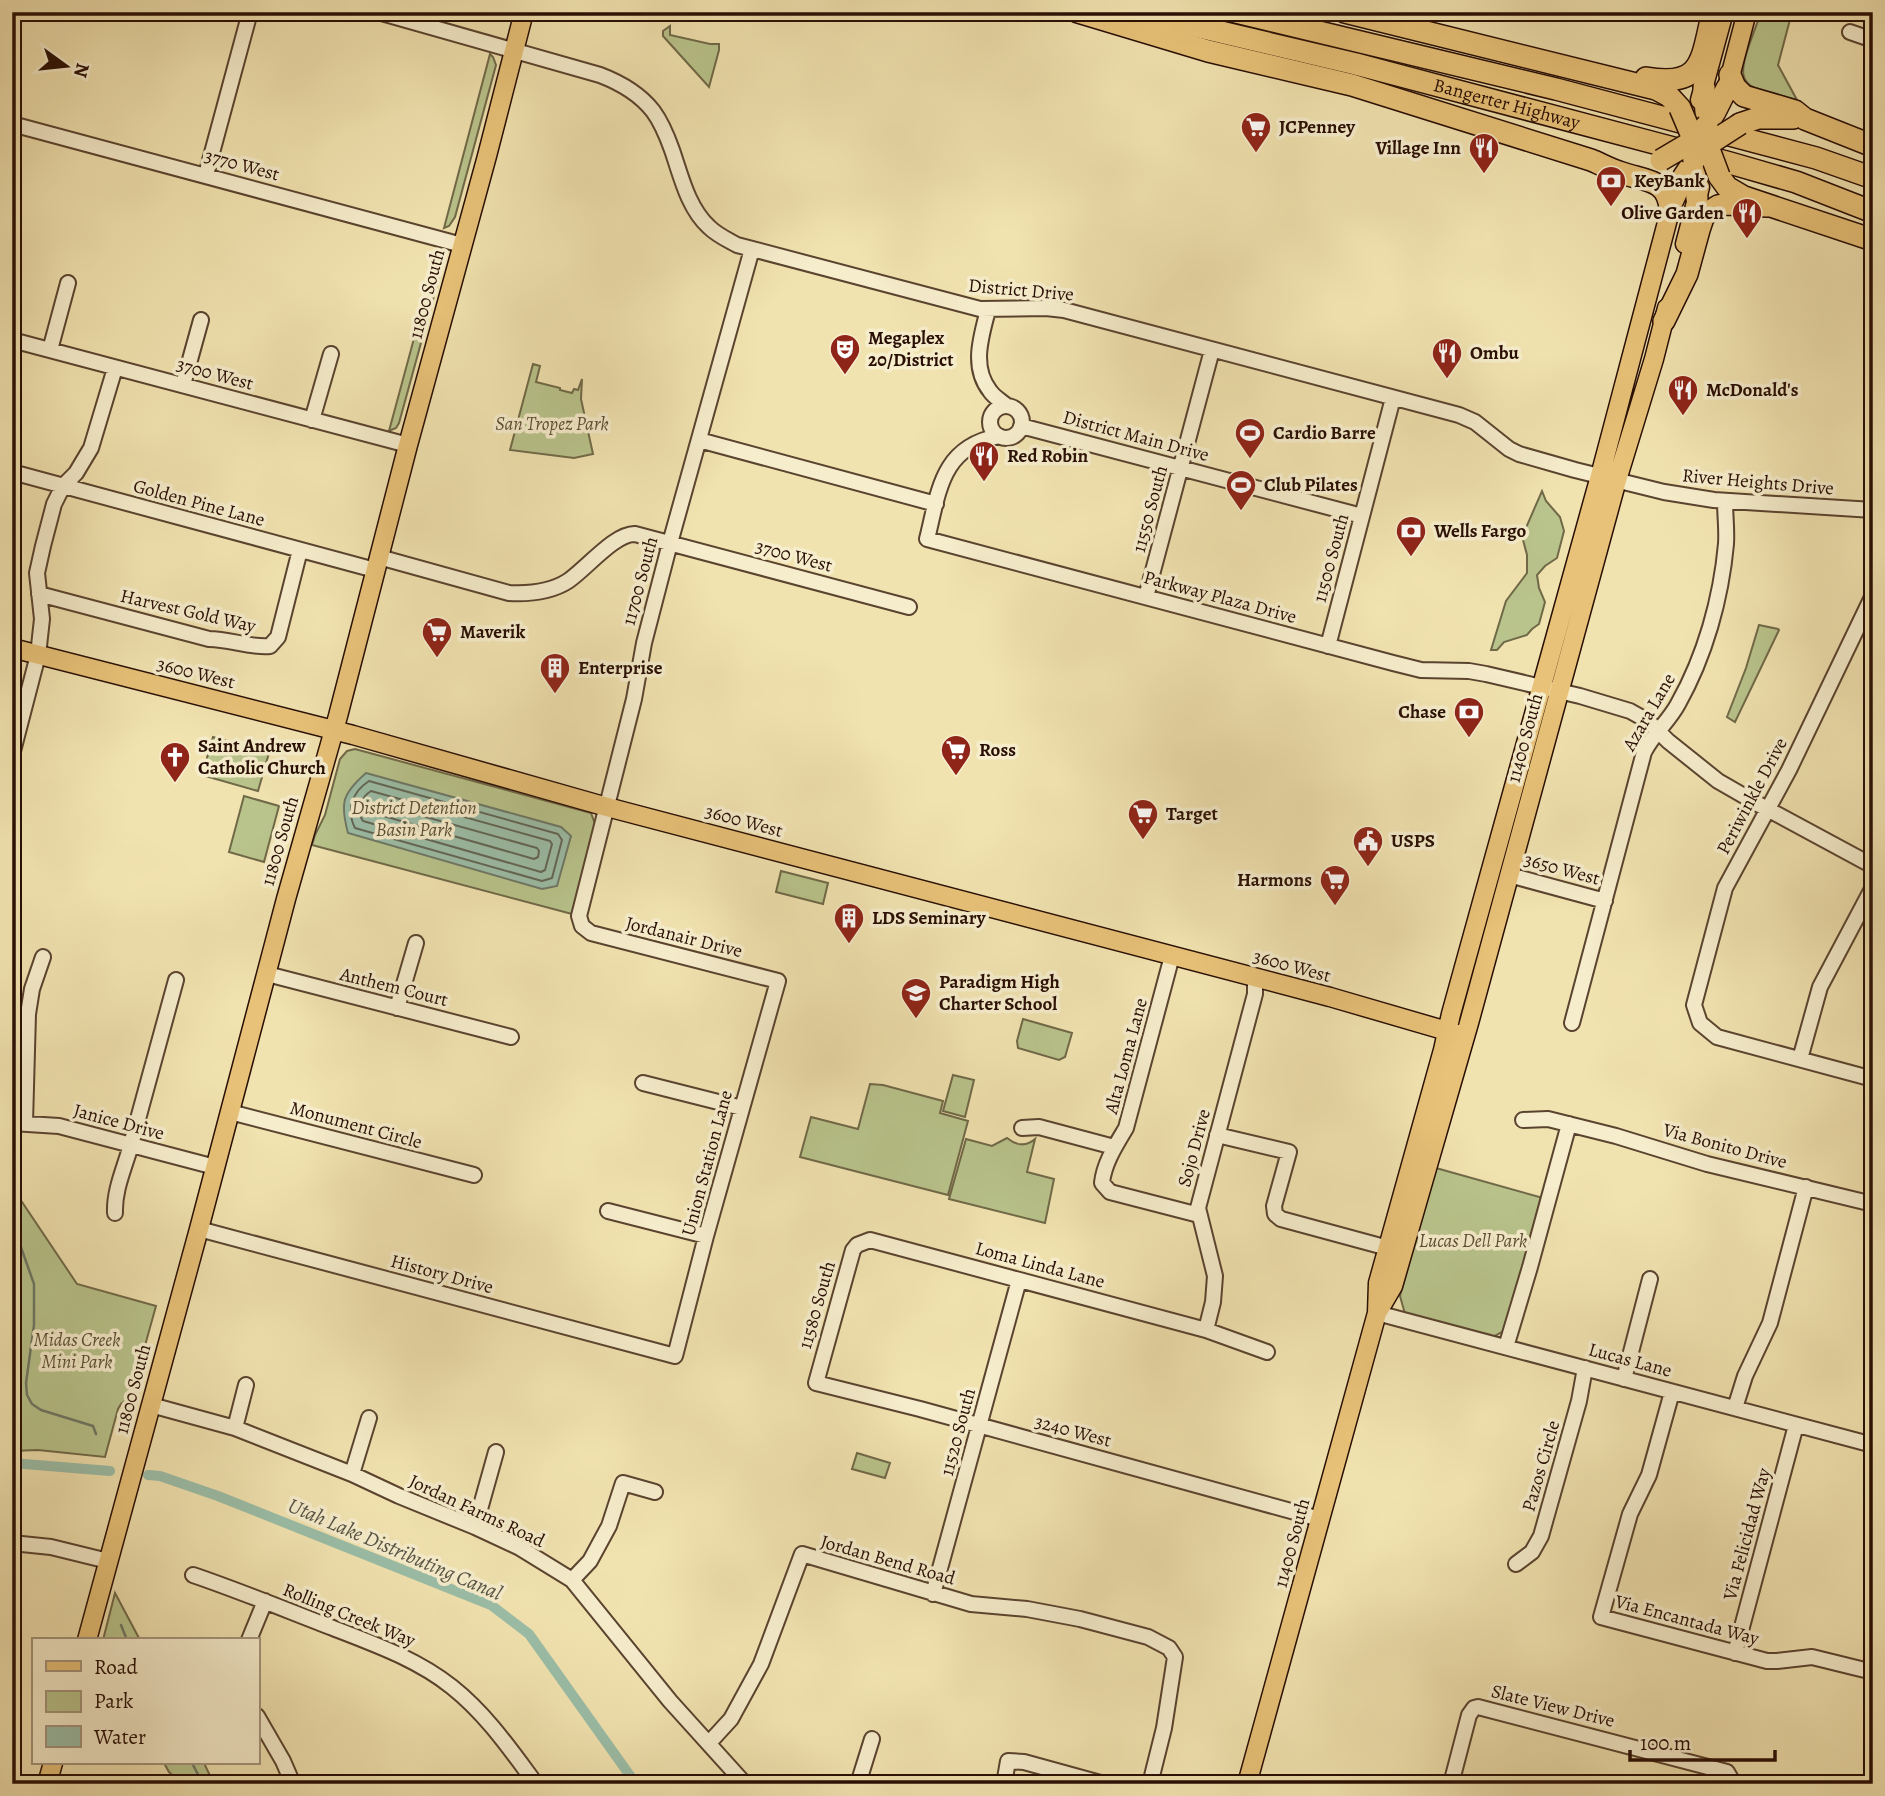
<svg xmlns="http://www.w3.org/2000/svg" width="1885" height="1796" font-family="Alegreya,serif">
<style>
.green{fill:#b9c48c;stroke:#706948;stroke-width:2}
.water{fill:#9bbea8;stroke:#6d7866;stroke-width:2}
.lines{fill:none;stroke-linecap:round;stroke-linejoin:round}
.shore{stroke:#626656;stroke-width:2}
.stream{stroke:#6d7866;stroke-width:2.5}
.canal{stroke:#9bbea8;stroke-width:10}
.minor-casing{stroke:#5a432f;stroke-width:18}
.major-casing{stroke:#280e04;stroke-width:21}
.highway-casing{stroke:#280e04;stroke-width:24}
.minor{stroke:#f6edcc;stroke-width:14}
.major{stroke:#e8c278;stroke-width:18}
.highway{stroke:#e8c278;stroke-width:21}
.highway-bridge-casing{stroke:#280e04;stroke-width:24;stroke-linecap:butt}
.highway-bridge{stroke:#e8c278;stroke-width:21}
.labels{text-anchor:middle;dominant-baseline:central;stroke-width:7;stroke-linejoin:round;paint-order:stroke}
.street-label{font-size:19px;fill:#280e04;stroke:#f6edcc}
.poi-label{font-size:19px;font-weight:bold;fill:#280e04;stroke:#f6edcc;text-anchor:start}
.park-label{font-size:19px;font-style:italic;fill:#5b4e34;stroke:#f6edcc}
.water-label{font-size:21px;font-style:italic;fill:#565446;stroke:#f6edcc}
</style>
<rect width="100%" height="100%" fill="#f1e3b0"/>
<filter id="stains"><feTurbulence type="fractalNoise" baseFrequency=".00286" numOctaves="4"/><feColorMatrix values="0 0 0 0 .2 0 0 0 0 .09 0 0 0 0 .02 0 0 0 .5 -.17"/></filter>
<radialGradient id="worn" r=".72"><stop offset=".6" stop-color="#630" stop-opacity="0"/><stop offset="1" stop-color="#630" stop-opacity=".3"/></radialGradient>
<path class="green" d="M1761 12H1792L1778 65 1797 100 1755 88C1750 86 1746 83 1744 77 1739 64 1757 26 1761 12Z
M670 26V35L710 44H719V50L709 87 663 36V31Z
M490 54 493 57 496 65 455 217 449 226 444 228Z
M439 246 444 251V259L399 423 396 428 389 431Z
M533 364 540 366 536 382 560 388V390L572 393 574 389 578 390 582 379 581 399 593 454 574 458 510 450Z
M1542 491 1546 501 1560 517 1564 531 1557 558 1545 566 1537 575 1539 588 1545 602 1539 624 1532 629 1527 635 1504 642 1497 650H1491L1506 601 1527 573V555L1523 540 1525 530Z
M1759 625 1778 629 1779 630 1735 722 1727 717 1746 668Z
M213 737 269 753 258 791 202 775Z
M355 749 591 813 595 824 572 914 312 845 315 835 325 815 340 759 347 751Z
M244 796 279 806 264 862 229 852Z
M781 871 828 883 823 904 776 892Z
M1023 1019 1072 1033 1065 1057 1059 1060 1018 1048 1017 1041Z
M953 1075 974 1080 965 1117 943 1111Z
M870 1084 883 1085 943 1101 940 1113 968 1121 948 1195 800 1157 811 1117 858 1129Z
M1007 1138C1017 1146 1026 1147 1035 1139L1027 1172 1054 1179 1045 1223 949 1199 966 1139 992 1146Z
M1436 1168 1543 1198 1504 1331 1493 1337 1405 1314 1400 1296Z
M12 1187 77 1284 156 1306 131 1396 121 1404 118 1409 105 1457 38 1450 12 1451Z
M857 1453 890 1463 885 1478 852 1469Z
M115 1593 140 1640H103Z
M164 1763H204L214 1784H182L169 1772Z"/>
<path class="water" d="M366 773 561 827 571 836 557 886 542 889 348 833C340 803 342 794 366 773Z"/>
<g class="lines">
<path class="shore" d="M369 781 558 834 562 840 552 878 542 881 355 828C346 810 352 792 369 781Z
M371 791 550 841 552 844 545 870 541 872 363 821C356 811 361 797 371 791Z
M376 803 537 848 539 851 538 857 534 859 373 813 371 809 373 804Z"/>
<path class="stream" d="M12 1222 34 1284V1325L26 1383 27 1395 32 1404 41 1410 93 1426 96 1434
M121 1625 127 1640
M192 1763 203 1784"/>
<path class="canal" d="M12 1463 110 1471
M148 1475 160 1476 218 1496 491 1605 529 1634 636 1784"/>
<g class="minor-casing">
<path id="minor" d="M378 12 600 75C621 83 639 93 653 111 662 123 667 136 672 150 681 176 688 208 709 227 717 235 728 240 737 245L980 309 1046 308 1064 310 1459 415 1475 422 1509 449 1519 454 1575 470 1664 492 1714 500 1873 510
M1850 32 1873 40
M1873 99V103
M12 124 462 245
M206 175 250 12
M988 310C981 337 971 367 990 391 994 397 1001 401 1007 406
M12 340 408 445
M50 350 68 283
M183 385 201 320
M990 422a16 16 0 1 1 32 0a16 16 0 1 1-32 0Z
M312 420 331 354
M1021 426 1362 516
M999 436C941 447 939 491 927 539L1393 663 1421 670 1469 671 1486 674 1580 696 1630 711 1648 721 1668 741 1718 781 1758 804 1873 866
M699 440 936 504
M12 472 375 570
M379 557 509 593C529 594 551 592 568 581 586 569 615 533 635 534L909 607
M39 594 209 639C230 639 250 648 270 646L278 637 300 550
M1873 595 1789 770 1725 888 1694 1005 1700 1023 1717 1037 1873 1079
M1146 597 1212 350
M1328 646 1393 398
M12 755 38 655 42 619 37 573 43 546 54 504 63 486 76 473 91 448 115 368
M1509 875 1605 901
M1172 956 1126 1128C1116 1145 1104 1163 1102 1183L1110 1192 1199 1215
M267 974 511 1037
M397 1008 416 943
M1572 1023 1644 752C1653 734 1669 721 1678 704 1705 656 1721 599 1726 544 1727 530 1725 515 1725 501
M1800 1059 1820 987 1873 887
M643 1083 742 1108
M230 1112 474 1175
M1523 1120 1548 1119 1616 1136 1707 1164 1873 1204
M12 1123 59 1126 215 1167
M25 1123 28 1014 32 989 43 957
M1022 1128 1039 1127 1114 1147
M1217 1135 1289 1152 1274 1206 1275 1214 1281 1219 1388 1248
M608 1211 706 1236
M115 1213C114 1188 126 1165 132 1141 147 1087 161 1033 176 980
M199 1229 675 1356 706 1236 778 981 591 933 582 926 579 916 634 699 644 643 670 543 752 249
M1377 1313 1873 1445
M1206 1330 1213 1302 1215 1276 1198 1208 1255 994V977
M1506 1347 1530 1267 1569 1124
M1267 1352 1206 1330 870 1240 857 1245 853 1250 816 1383 920 1409 1320 1519
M1624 1379 1650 1279
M1672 1392 1649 1475 1630 1514 1601 1617 1767 1661H1777L1812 1657 1873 1672
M151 1405 235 1428 352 1474 399 1496 475 1527 520 1548 572 1580 670 1701 745 1784
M1735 1408 1745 1376 1770 1323 1806 1187
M235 1428 246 1385
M352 1474 369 1418
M475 1527 496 1452
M12 1543 51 1547 108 1561
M1516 1564 1532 1552 1541 1536 1579 1401 1585 1368
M193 1575C240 1591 286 1610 333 1628 374 1644 417 1659 452 1687 486 1714 510 1749 536 1784
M572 1580 590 1561 609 1526 623 1483 655 1492
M933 1594 1019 1280
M249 1640 265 1601
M1735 1653 1796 1425
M257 1716 283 1761 293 1784
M709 1743 731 1719 761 1664 802 1554 971 1604 1027 1609 1080 1619 1148 1637 1169 1648 1175 1657 1164 1728 1150 1784
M858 1784 872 1739
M1004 1784 1008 1761 1024 1762 1104 1784
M1451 1784 1469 1715 1474 1708 1478 1707 1727 1772 1734 1784"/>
</g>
<g class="major-casing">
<path id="major" d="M1727 88 1747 12
M1700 100 1724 12
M1685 244 1700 187
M12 648 353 735 607 807 1330 997 1464 1036
M1379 1310 1393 1286 1469 1023 1617 480 1654 359 1667 308
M87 1640 199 1229 286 899 338 716 408 445 487 156 524 12
M47 1784 53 1763
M1247 1784 1377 1313 1378 1283 1443 1050 1451 1014 1600 476 1674 196"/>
</g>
<g class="highway-casing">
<g id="highway">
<path d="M1078 12 1208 51 1352 85 1591 160C1601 164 1611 170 1622 173 1645 181 1668 179 1670 209"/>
<path id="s1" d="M1136 12 1356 64 1730 163 1796 182 1873 212"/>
<path d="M1236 12 1556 89 1816 158 1873 178"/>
<path d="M1345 12 1656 89 1669 96 1680 108"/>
<path d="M1730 75 1735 87 1744 96 1795 111 1805 119 1873 146"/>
<path d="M1646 78C1705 88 1701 58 1713 12"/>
<path d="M1704 87 1707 125"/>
<path d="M1740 124 1758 118H1793"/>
<path d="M1707 125 1715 112 1727 88"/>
<path d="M1694 161 1697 199"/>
<path d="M1719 176 1727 187 1744 197 1873 240"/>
<path d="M1672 202 1684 176 1694 161"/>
<path d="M1664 321 1687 274 1699 230 1703 218 1707 213 1718 206 1727 204 1767 206"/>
</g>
</g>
<use href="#minor" class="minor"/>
<use href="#major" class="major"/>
<use href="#highway" class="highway"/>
<g class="highway-bridge-casing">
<path id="highway-bridge" d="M1680 108 1691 134
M1712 142 1740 124
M1710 152 1719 176
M1661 160 1688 144
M1694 161 1692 140 1707 125"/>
</g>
<use href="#highway-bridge" class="highway-bridge"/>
</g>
<defs>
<g id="supermarket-pin" transform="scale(1.575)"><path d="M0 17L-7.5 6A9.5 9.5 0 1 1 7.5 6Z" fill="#8f2418" stroke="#f6edcc"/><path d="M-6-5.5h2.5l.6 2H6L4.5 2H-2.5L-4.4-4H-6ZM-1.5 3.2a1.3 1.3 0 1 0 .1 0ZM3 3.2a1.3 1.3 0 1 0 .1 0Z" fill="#fff"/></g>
<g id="restaurant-pin" transform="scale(1.575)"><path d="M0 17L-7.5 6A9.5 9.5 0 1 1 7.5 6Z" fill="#8f2418" stroke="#f6edcc"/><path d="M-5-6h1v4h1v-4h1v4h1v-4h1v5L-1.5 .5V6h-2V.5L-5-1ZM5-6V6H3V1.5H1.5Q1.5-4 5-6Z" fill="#fff"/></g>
<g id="bank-pin" transform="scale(1.575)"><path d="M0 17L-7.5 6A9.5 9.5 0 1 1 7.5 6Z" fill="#8f2418" stroke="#f6edcc"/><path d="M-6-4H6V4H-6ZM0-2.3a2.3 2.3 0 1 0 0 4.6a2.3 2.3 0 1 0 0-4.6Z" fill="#fff"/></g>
<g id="theatre-pin" transform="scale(1.575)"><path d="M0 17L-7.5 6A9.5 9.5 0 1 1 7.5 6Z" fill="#8f2418" stroke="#f6edcc"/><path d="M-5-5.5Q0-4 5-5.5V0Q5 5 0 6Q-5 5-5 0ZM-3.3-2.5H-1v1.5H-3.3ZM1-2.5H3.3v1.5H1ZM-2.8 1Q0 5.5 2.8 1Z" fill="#fff"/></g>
<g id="stadium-pin" transform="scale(1.575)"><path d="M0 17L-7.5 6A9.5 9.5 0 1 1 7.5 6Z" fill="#8f2418" stroke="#f6edcc"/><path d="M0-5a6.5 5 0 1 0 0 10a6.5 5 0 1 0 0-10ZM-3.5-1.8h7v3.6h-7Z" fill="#fff"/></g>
<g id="building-pin" transform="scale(1.575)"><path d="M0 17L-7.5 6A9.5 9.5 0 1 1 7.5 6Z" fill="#8f2418" stroke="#f6edcc"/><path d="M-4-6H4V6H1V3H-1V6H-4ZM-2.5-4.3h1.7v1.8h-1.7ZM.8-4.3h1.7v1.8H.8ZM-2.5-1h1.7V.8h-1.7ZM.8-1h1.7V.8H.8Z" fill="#fff"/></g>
<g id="church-pin" transform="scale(1.575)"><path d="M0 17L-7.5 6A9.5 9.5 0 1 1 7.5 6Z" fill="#8f2418" stroke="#f6edcc"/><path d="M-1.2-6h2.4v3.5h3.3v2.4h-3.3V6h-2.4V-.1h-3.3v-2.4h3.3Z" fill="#fff"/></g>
<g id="civic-pin" transform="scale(1.575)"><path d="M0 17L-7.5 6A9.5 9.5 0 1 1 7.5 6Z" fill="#8f2418" stroke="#f6edcc"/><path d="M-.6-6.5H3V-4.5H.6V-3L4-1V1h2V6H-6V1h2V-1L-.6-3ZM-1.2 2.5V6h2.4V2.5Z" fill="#fff"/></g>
<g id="school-pin" transform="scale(1.575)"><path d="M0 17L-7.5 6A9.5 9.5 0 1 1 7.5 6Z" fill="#8f2418" stroke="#f6edcc"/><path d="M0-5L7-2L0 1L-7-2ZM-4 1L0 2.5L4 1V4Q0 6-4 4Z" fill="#fff"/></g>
</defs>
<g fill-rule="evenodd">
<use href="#supermarket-pin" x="1256" y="127"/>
<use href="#restaurant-pin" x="1484" y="148"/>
<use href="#bank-pin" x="1611" y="181"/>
<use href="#restaurant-pin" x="1747" y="213"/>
<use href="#theatre-pin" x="845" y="349"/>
<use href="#restaurant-pin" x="1447" y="353"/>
<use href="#restaurant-pin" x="1683" y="390"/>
<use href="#stadium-pin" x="1250" y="433"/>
<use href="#restaurant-pin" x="984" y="456"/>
<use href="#stadium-pin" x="1241" y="485"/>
<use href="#bank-pin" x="1411" y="531"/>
<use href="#supermarket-pin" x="437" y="632"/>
<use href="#building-pin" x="555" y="668"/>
<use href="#bank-pin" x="1469" y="712"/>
<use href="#supermarket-pin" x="956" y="750"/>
<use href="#church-pin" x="175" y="757"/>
<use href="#supermarket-pin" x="1143" y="814"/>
<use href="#civic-pin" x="1368" y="841"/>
<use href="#supermarket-pin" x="1335" y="880"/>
<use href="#building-pin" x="849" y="918"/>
<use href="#school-pin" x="916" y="993"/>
</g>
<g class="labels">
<g class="street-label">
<text stroke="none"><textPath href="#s1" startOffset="382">Bangerter Highway</textPath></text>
<text transform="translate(242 165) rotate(15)">3770 West</text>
<text transform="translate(1021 290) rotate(5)">District Drive</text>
<text transform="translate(427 294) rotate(-75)">11800 South</text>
<text transform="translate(215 374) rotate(15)">3700 West</text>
<text transform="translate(1136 436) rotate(15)">District Main Drive</text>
<text transform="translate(1758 482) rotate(5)">River Heights Drive</text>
<text transform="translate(199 503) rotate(15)">Golden Pine Lane</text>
<text transform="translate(1150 509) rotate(-75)">11550 South</text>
<text transform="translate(794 556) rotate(15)">3700 West</text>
<text transform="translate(1331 558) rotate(-75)">11500 South</text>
<text transform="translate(640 581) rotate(-75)">11700 South</text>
<text transform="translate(1220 597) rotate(15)">Parkway Plaza Drive</text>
<text transform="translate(188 611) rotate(13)">Harvest Gold Way</text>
<text transform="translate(196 673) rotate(14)">3600 West</text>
<text transform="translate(1649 712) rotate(-60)">Azara Lane</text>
<text transform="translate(1525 738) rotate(-75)">11400 South</text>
<text transform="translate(1752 796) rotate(-62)">Periwinkle Drive</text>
<text transform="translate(744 821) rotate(15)">3600 West</text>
<text transform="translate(280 841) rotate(-74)">11800 South</text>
<text transform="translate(1562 869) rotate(15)">3650 West</text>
<text transform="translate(684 937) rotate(14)">Jordanair Drive</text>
<text transform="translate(1292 966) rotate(15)">3600 West</text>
<text transform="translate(394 987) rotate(14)">Anthem Court</text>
<text transform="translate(1126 1056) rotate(-75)">Alta Loma Lane</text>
<text transform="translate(119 1122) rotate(15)">Janice Drive</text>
<text transform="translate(356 1125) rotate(15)">Monument Circle</text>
<text transform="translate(1725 1146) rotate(15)">Via Bonito Drive</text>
<text transform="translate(1194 1148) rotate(-75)">Sojo Drive</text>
<text transform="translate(707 1163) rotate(-75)">Union Station Lane</text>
<text transform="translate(1040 1265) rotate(15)">Loma Linda Lane</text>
<text transform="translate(442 1274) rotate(15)">History Drive</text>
<text transform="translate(817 1305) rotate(-74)">11580 South</text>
<text transform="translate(1630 1360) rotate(15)">Lucas Lane</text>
<text transform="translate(133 1389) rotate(-75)">11800 South</text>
<text transform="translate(1073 1431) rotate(15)">3240 West</text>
<text transform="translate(958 1432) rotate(-75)">11520 South</text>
<text transform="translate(1541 1466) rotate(-74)">Pazos Circle</text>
<text transform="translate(477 1511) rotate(25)">Jordan Farms Road</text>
<text transform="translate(1747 1534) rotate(-75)">Via Felicidad Way</text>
<text transform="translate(1292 1543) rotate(-75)">11400 South</text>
<text transform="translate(888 1560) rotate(16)">Jordan Bend Road</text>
<text transform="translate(349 1615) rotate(22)">Rolling Creek Way</text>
<text transform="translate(1687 1620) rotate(15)">Via Encantada Way</text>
<text transform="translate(1553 1706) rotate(14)">Slate View Drive</text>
</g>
<g class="poi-label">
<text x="1279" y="127">JCPenney</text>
<text x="1461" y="148" text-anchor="end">Village Inn</text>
<text x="1634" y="181">KeyBank</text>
<text x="1724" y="213" text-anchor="end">Olive Garden</text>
<text x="868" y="338">Megaplex<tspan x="868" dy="22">20/District</tspan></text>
<text x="1470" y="353">Ombu</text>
<text x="1706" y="390">McDonald's</text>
<text x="1273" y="433">Cardio Barre</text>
<text x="1007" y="456">Red Robin</text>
<text x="1264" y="485">Club Pilates</text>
<text x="1434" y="531">Wells Fargo</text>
<text x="460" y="632">Maverik</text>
<text x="578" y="668">Enterprise</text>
<text x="1446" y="712" text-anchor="end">Chase</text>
<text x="198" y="746">Saint Andrew<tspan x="198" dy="22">Catholic Church</tspan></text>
<text x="979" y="750">Ross</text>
<text x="1166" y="814">Target</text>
<text x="1391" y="841">USPS</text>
<text x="1312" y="880" text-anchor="end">Harmons</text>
<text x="872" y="918">LDS Seminary</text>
<text x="939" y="982">Paradigm High<tspan x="939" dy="22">Charter School</tspan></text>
</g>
<g class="park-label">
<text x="552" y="424">San Tropez Park</text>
<text x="414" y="808">District Detention<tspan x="414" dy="22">Basin Park</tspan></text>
<text x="1473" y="1241">Lucas Dell Park</text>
<text x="77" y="1340">Midas Creek<tspan x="77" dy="22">Mini Park</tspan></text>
</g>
<g class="water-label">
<text transform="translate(395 1549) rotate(23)">Utah Lake Distributing Canal</text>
</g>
</g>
<rect width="1885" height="1796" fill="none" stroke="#f1e3b0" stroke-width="42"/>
<rect x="14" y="14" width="1857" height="1768" fill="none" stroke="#280e04" stroke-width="3.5"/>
<rect x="21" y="21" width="1843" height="1754" fill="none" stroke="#280e04" stroke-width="2"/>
<rect x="32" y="1638" width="228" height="126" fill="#f6edcc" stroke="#a4947c" stroke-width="2"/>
<rect x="46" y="1661" width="35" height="10" fill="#e8c278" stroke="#a4947c" stroke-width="2"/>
<text x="94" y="1674" font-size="21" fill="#280e04">Road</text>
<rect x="46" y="1691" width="35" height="21" fill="#b9c48c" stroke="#a4947c" stroke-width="2"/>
<text x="94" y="1708" font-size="21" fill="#280e04">Park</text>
<rect x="46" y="1726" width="35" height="21" fill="#9bbea8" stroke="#a4947c" stroke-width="2"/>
<text x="94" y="1744" font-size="21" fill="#280e04">Water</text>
<g transform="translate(66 66) rotate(105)" stroke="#f6edcc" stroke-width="5" paint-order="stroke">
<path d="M0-5L12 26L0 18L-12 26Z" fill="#280e04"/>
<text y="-10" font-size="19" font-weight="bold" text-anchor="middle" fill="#280e04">N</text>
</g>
<path d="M1630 1750v10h145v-10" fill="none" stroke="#280e04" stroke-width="3.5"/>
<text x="1640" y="1750" font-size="21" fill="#280e04" stroke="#f6edcc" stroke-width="5" paint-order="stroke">100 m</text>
<rect width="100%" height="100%" filter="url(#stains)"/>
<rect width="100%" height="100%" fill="url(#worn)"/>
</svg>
